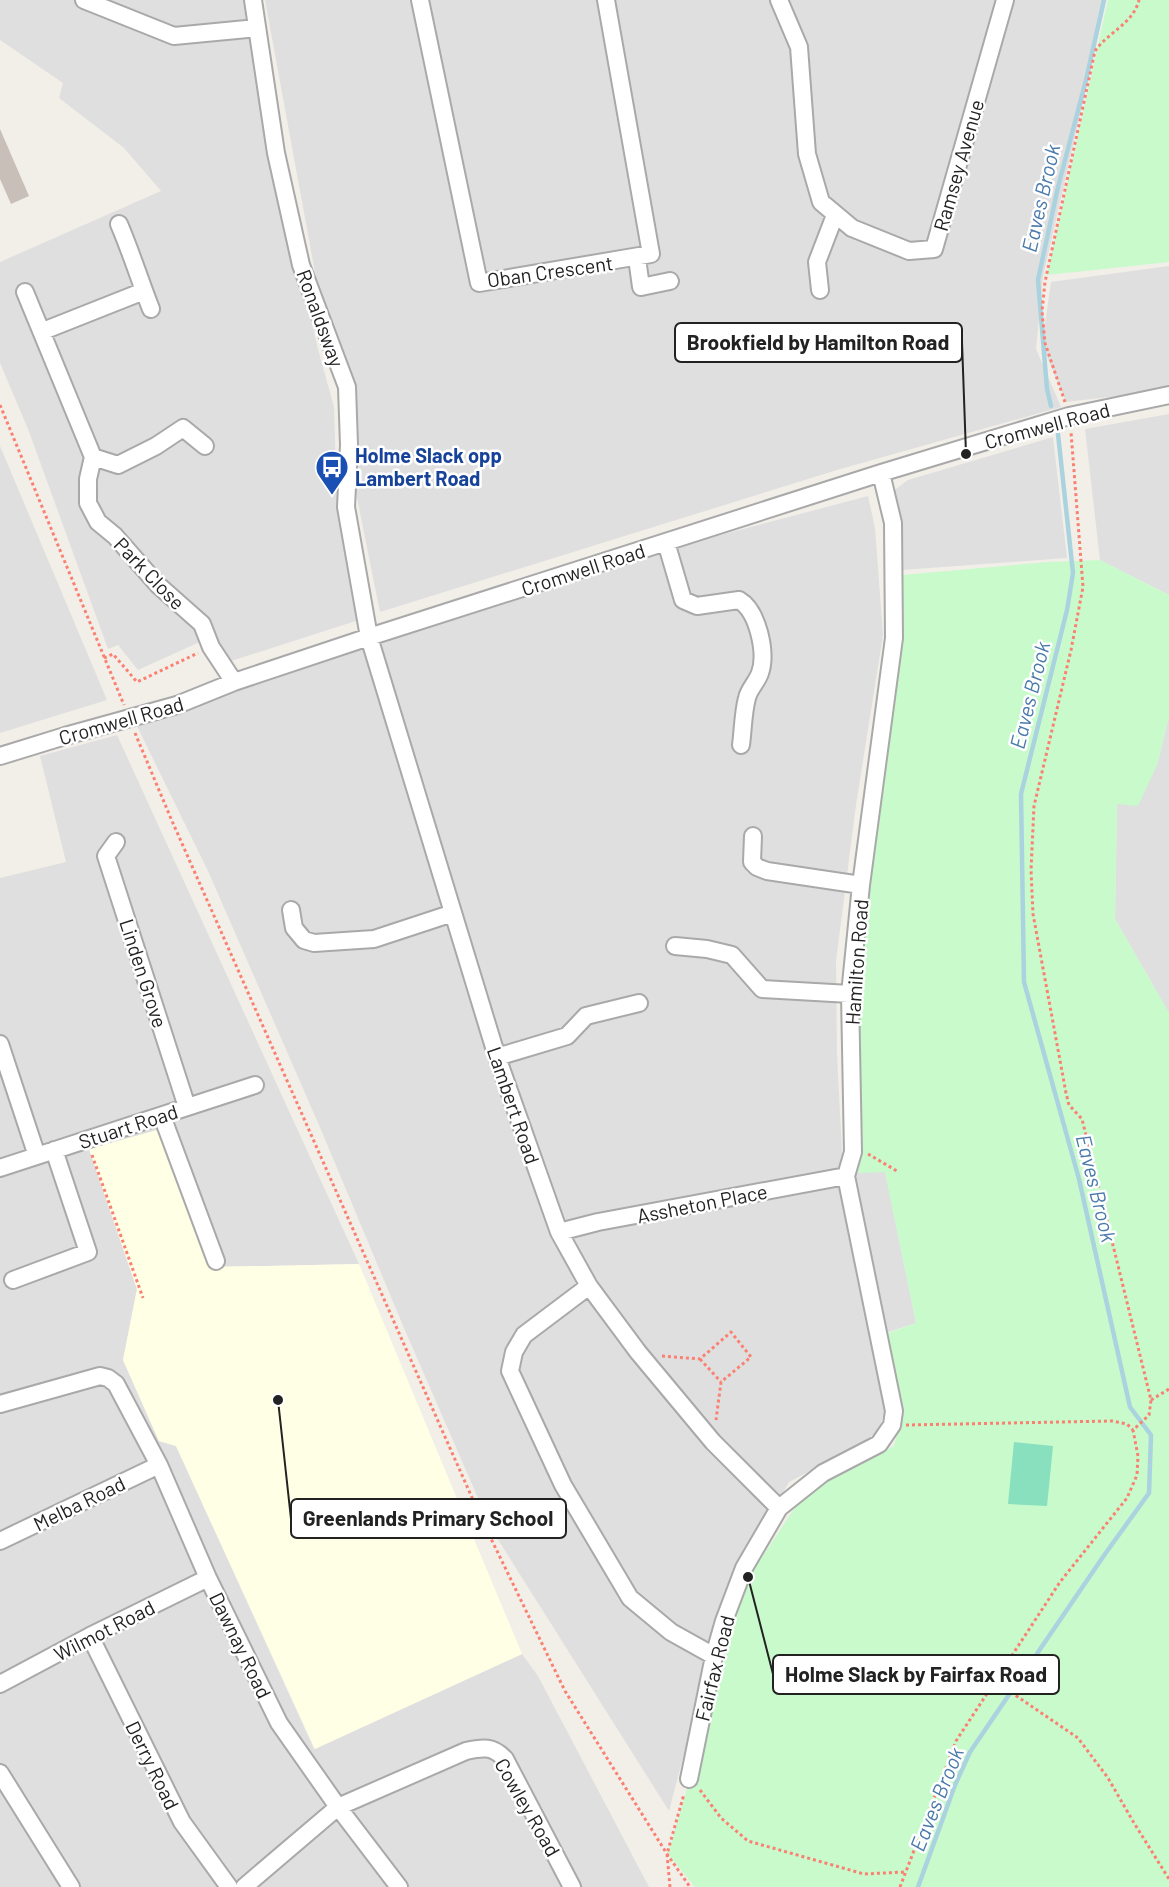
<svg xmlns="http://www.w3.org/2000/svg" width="1169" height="1887" font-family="Barlow,sans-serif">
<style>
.residential{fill:#e0dfdf}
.education{fill:#ffffe5}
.park{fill:#c8facc}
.pitch{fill:#88e0be}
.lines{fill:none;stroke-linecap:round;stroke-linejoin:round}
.stream{stroke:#aad3df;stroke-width:4.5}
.building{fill:#c7bfb8}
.minor-casing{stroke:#a9a9a9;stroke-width:20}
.path{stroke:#fa8072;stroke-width:3;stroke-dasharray:3 3;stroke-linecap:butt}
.minor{stroke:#fff;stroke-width:16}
.minor-bridge-casing{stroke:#a9a9a9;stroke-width:20;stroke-linecap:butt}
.minor-bridge{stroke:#fff;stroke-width:16}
.labels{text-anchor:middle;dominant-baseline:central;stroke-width:5;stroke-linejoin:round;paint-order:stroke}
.street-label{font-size:20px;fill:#222;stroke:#fff}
.transit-label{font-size:20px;font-weight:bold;fill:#164399;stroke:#fff;text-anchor:start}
.water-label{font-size:21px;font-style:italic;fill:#4a7aab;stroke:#fff}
.leader{fill:none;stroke:#222;stroke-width:2}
.callout-dot{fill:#222;stroke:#fff;stroke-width:2}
.callout{fill:#fff;stroke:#222;stroke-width:2}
.callout-label{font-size:21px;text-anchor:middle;font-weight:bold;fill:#222}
</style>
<rect width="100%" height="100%" fill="#f2efe9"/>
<path class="residential" d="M0 0H246L259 93 318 349 334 407 336 470 362 619 228 662 215 635 138 670 118 645 108 649 28 429 0 363V262L161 191 124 148 59 98 63 83 0 40Z
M265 0H1106L1043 277 1036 349 1061 407 837 470 380 612 354 483 350 384 318 289Z
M1169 266V390L1066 402 1042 345 1051 282Z
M1169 414V595L1100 560 1085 429Z
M1053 437 1067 558 902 570 892 492 908 480Z
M0 446 107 700 0 733Z
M868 496 875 528 883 635 856 805 836 961 837 1053 843 1173 885 1171 916 1323 870 1338 881 1387 885 1412 877 1432 859 1445 789 1482 718 1609 699 1696 669 1811 492 1530 404 1328 319 1125 208 871 133 718 623 561Z
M1169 716V1013L1115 919 1117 804 1157 765Z
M117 735 359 1264 211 1267 164 1129 89 1149 137 1289 123 1360 159 1441 176 1446 314 1749 522 1654 538 1676 649 1887H0V878L66 862 40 756Z"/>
<path class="education" d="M164 1128 211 1267 359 1264 522 1654 315 1749 176 1446 159 1441 123 1360 137 1289 89 1149Z"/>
<path class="park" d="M1108 0H1169V262L1047 275Z
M1100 560 1169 595V716L1157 765 1138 806 1117 804 1115 919 1169 1013V1887H695L668 1854 748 1578 808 1488 894 1446 902 1414 888 1333 916 1323 885 1172 858 1173 861 885 902 575 1048 562Z"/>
<path class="pitch" d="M1014 1442 1053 1446 1047 1506 1008 1504Z"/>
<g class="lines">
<path class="stream" d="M1051 406 1047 389 1038 280 1058 187 1086 80 1104 0
M918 1887 955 1785 970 1752 1105 1554 1149 1493 1151 1435 1130 1407 1079 1179 1024 982 1021 794 1067 610 1073 573 1058 434"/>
</g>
<path class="building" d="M0 129 29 196 11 204 0 179Z"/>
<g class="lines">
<g class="minor-casing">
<path id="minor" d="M84 0 174 36 257 28
M253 0 276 153 301 265 347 387 349 445 346 507 369 637 497 1057 559 1232 589 1286 638 1352 713 1442 779 1508
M420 0 479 283 651 254 606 0
M779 0 799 47 807 154 821 202 852 228 909 251 934 249 1005 0
M119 224C131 252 140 281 151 309
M637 258 641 287 670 281
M820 290 817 262 835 215
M25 292 93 457 88 479V503L98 522 115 536 158 585 202 624 211 647 234 682
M43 331 144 291
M93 457 118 465 156 446 183 428 205 446
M666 542 683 600 697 606 739 600C758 611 767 653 760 673 757 682 749 689 747 698 743 713 743 730 741 745
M177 705 234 682 369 637 881 473 1069 416 1169 395
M0 756 65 736
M753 836 752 862 757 867 767 871 861 885
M116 842 106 856 187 1107
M291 910 294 928 304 940 314 943 374 939 453 913
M675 946 707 949 732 955 762 989 850 994
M0 1044 37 1156
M497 1057 567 1036 586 1016 639 1003
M162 1116 216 1261
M0 1168 255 1085
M559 1232 598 1222 846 1176
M13 1280 88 1252 54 1150
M589 1286 524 1335 514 1352 510 1371 563 1485 630 1598 671 1632 714 1656
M0 1404 100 1376 108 1378 116 1384 159 1465 208 1578 279 1723 338 1807 399 1887
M0 1541 159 1465
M90 1636 182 1822 229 1887
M0 1684 90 1636 208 1578
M0 1773 71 1887
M689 1779 714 1656 724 1621 744 1568 779 1508 823 1473 879 1444 892 1425 894 1411 846 1176 853 1152 850 994 861 885 894 638 893 523 881 473
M244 1887 338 1807 466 1751C483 1747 493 1746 505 1759L572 1887"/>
</g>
<path class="path" d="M1065 402 1045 343 1042 311 1045 282 1095 51C1108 32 1133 24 1139 0
M0 405 124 705
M104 658 113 654 137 682 198 653
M135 733 172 821 481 1518 565 1691 667 1854 690 1887
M868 1154 897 1171
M92 1155 143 1298
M662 1356 700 1359 731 1332 751 1357 721 1382 716 1420
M700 1359 721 1382
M1151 1400 1169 1389
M906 1425 1112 1421 1127 1424 1133 1430
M996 1682 1078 1738 1108 1778 1134 1823 1169 1879
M700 1790 721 1818 748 1841 864 1874 905 1872
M670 1887 667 1854 684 1794
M900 1887 956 1741 1060 1582 1127 1498 1137 1475 1138 1456 1133 1430 1149 1415 1151 1400 1082 1119 1069 1105 1066 1093 1033 914 1031 870 1034 806 1071 650 1083 587 1071 432"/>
<use href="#minor" class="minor"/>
<g class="minor-bridge-casing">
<path id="minor-bridge" d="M65 736 177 705"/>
</g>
<use href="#minor-bridge" class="minor-bridge"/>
</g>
<defs>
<g id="bus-pin" transform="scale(1.725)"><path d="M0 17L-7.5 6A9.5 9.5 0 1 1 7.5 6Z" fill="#1a4fb4" stroke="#fff"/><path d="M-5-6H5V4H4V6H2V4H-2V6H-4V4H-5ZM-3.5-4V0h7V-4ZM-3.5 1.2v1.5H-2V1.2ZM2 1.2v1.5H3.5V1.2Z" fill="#fff"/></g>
</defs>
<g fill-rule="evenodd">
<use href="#bus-pin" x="332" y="467"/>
</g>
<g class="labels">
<g class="street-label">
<text transform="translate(958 165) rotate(-74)">Ramsey Avenue</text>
<text transform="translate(550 271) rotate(-8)">Oban Crescent</text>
<text transform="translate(321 318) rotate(70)">Ronaldsway</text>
<text transform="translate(1047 425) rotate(-15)">Cromwell Road</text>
<text transform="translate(583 569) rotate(-18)">Cromwell Road</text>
<text transform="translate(150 573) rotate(46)">Park Close</text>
<text transform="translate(121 720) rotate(-16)">Cromwell Road</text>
<text transform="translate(856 962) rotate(-86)">Hamilton Road</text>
<text transform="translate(144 973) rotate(72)">Linden Grove</text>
<text transform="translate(514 1105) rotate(71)">Lambert Road</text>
<text transform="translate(128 1126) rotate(-18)">Stuart Road</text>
<text transform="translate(702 1203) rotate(-11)">Assheton Place</text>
<text transform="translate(79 1503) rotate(-26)">Melba Road</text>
<text transform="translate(104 1630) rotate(-27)">Wilmot Road</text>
<text transform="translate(241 1645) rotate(64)">Dawnay Road</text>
<text transform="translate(714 1668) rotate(-76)">Fairfax Road</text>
<text transform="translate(153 1765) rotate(64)">Derry Road</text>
<text transform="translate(528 1807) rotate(60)">Cowley Road</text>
</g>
<g class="transit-label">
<text x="355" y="455">Holme Slack opp<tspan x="355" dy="23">Lambert Road</tspan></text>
</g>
<g class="water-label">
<text transform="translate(1040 198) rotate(-77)">Eaves Brook</text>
<text transform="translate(1029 695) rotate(-76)">Eaves Brook</text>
<text transform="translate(1097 1188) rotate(76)">Eaves Brook</text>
<text transform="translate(936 1799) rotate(-68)">Eaves Brook</text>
</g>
</g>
<path class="leader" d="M966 454L962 342M278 1400L291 1519M748 1577L773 1674"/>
<g class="callout-dot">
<circle cx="966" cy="454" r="6"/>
<circle cx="278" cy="1400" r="6"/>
<circle cx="748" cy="1577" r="6"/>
</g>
<g class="callout">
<rect x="675" y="323" width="287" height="39" rx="6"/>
<rect x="291" y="1499" width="275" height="39" rx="6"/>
<rect x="773" y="1655" width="286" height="39" rx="6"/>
</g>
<g class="callout-label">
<text x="818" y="350">Brookfield by Hamilton Road</text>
<text x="428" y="1526">Greenlands Primary School</text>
<text x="916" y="1682">Holme Slack by Fairfax Road</text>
</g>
</svg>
